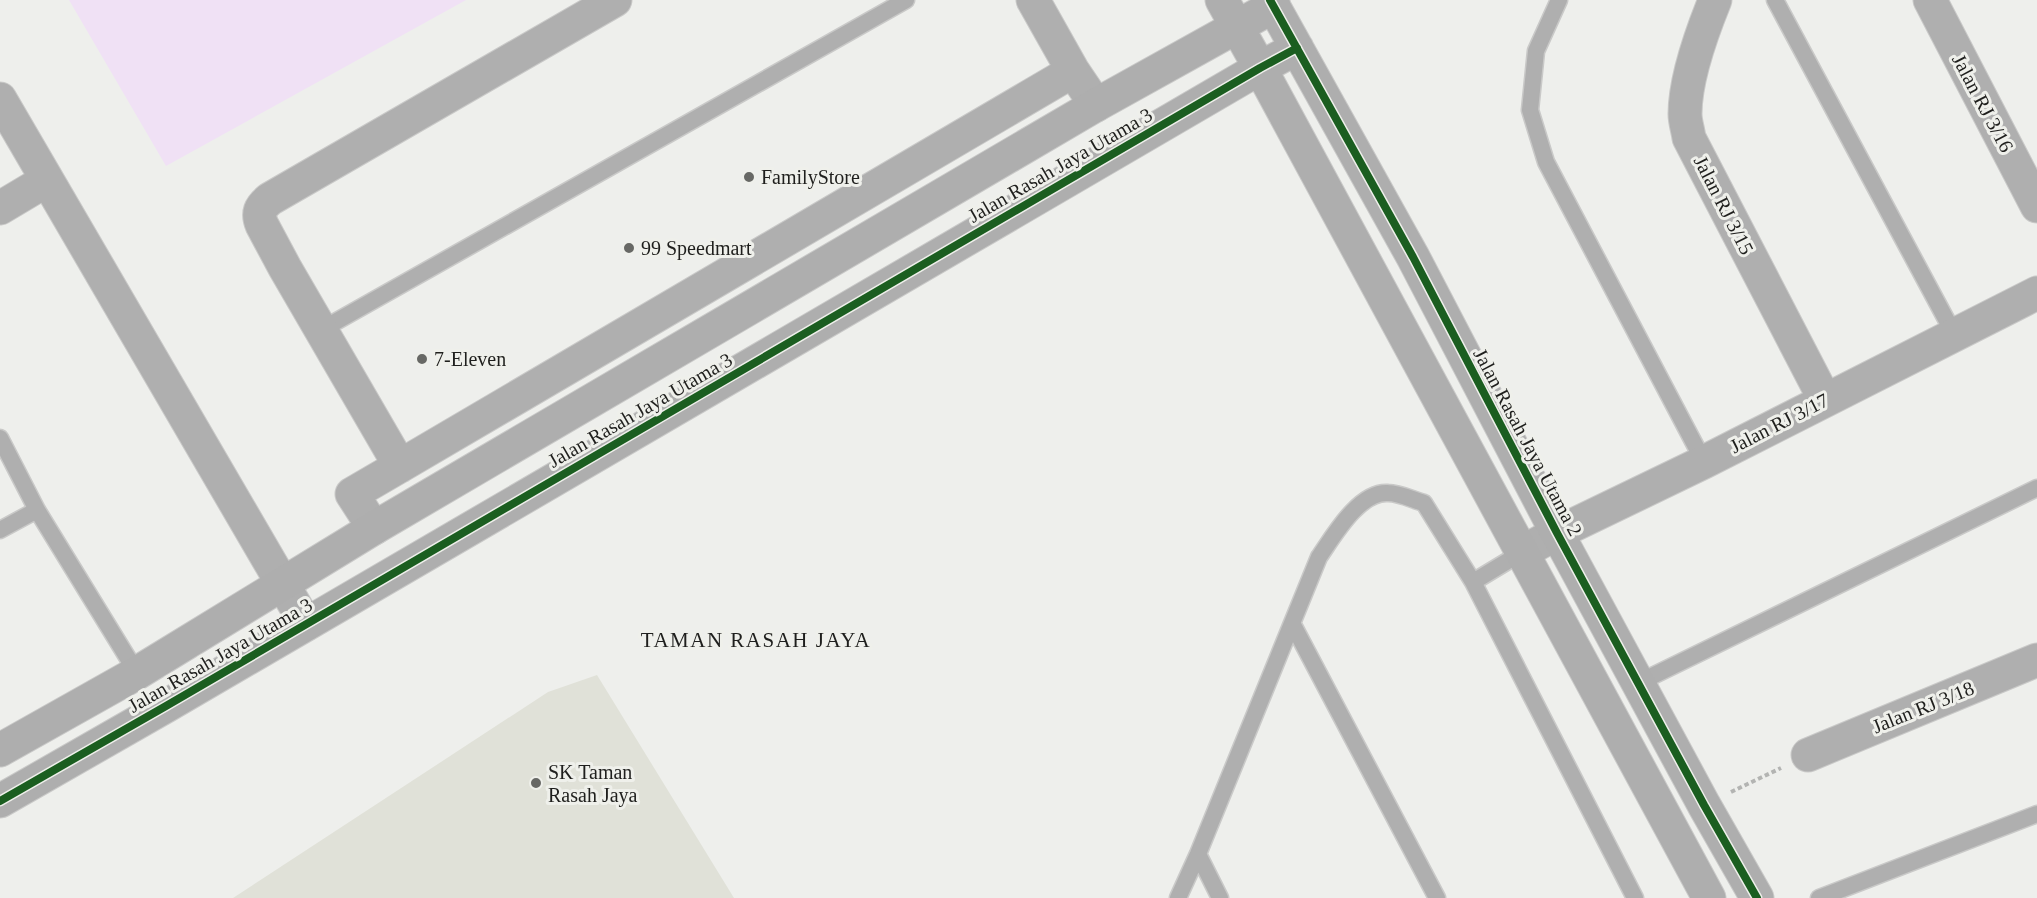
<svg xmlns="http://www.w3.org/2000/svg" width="2037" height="898" font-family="Georgia,serif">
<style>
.built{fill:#e0e1d8}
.green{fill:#f0e1f5}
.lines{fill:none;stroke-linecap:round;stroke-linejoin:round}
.lane-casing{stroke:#c9c9c8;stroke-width:19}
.street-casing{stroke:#c9c9c8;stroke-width:35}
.secondary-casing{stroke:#c9c9c8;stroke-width:35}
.path{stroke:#b3b4b2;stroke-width:4;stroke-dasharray:4.5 3;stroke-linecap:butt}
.lane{stroke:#afafaf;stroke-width:16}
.street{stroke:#afafaf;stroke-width:33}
.secondary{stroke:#aeaeae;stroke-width:33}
.cycleway-casing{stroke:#eff0eb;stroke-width:11}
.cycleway{stroke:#1b5e20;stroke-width:8}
.poi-dot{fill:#676865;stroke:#eff0eb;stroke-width:2}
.labels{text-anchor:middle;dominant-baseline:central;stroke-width:6;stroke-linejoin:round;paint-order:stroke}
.street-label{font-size:20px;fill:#1f1f1d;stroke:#eff0eb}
.poi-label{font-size:20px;fill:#1f1f1d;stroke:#eff0eb;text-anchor:start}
.neighbourhood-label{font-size:21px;letter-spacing:1.5px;fill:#1f1f1d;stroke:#eff0eb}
</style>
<rect width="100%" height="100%" fill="#eeefec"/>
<path class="built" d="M597 675 734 898H233L548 692Z"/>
<path class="green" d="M69 0H466L166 166Z"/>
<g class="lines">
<g class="lane-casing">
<path id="lane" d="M1559 0 1536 51 1530 110 1546 162 1704 462
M1775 0 1954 334
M321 330 906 0
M0 438 37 510 137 673
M0 530 37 510
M1473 582 1521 553
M1292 623 1437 898
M1638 683 2037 488
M1198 854 1220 898
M1178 898 1198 854 1319 557C1333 537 1359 491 1388 493 1400 493 1413 500 1424 503L1473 582 1635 898
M1819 898 2037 814"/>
</g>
<g class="street-casing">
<path id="street" d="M1033 0 1073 71
M1715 0C1702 32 1685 80 1685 114 1685 122 1688 130 1689 138L1825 400
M1930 0 2037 206
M0 99 306 624
M0 208 47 180
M400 466 285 268 262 225C257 213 260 207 270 199L615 0
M374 528 352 494 400 466 1073 71 1096 105
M1521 553 1557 533 1704 462 2037 293
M1808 755 2037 660"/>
</g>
<g class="secondary-casing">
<path id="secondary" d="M1222 0 1260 68 1709 898
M1270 0 1413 257 1557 533 1704 805 1757 898
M0 750 137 673 374 528 1096 105 1274 6
M0 801 166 706 1260 68 1297 48"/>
</g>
<path class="path" d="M1731 792 1781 768"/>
<use href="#lane" class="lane"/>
<use href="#street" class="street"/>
<use href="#secondary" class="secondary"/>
<g class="cycleway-casing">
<path id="cycleway" d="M1270 0 1413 257 1557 533 1704 805 1757 898
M0 801 166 706 1260 68 1297 48"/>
</g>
<use href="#cycleway" class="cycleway"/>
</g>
<g class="poi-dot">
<circle cx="749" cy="177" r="6"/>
<circle cx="629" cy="248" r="6"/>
<circle cx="422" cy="359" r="6"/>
<circle cx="536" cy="783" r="6"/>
</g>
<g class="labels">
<g class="street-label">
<text transform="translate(1983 103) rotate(62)">Jalan RJ 3/16</text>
<text transform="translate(1060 165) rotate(-30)">Jalan Rasah Jaya Utama 3</text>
<text transform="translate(1724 205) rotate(63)">Jalan RJ 3/15</text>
<text transform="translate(640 410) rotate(-30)">Jalan Rasah Jaya Utama 3</text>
<text transform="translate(1779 423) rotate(-27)">Jalan RJ 3/17</text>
<text transform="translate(1528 442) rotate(62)">Jalan Rasah Jaya Utama 2</text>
<text transform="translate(220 655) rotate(-30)">Jalan Rasah Jaya Utama 3</text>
<text transform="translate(1923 707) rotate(-22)">Jalan RJ 3/18</text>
</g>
<g class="poi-label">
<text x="761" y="177">FamilyStore</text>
<text x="641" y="248">99 Speedmart</text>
<text x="434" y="359">7-Eleven</text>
<text x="548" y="772">SK Taman<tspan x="548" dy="23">Rasah Jaya</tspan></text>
</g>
<g class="neighbourhood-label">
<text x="756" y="640">TAMAN RASAH JAYA</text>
</g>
</g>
</svg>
